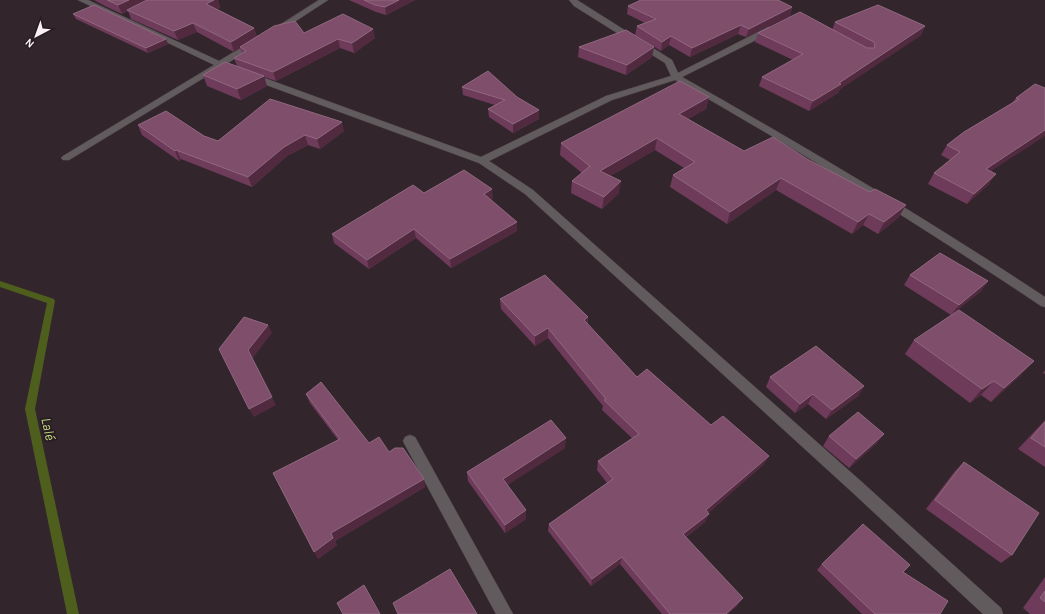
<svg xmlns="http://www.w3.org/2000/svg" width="1045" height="614" font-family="Karla,sans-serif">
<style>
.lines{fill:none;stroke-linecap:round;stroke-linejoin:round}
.stream{fill:#4e5e1d;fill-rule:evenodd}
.minor-casing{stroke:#4e4248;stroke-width:1}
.minor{fill:#615b5e;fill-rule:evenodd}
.wall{fill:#6f3b5a}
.shaded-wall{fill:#512a40}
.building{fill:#7e4e6a;stroke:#916880}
.labels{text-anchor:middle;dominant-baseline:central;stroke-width:3.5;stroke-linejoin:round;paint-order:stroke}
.water-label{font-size:14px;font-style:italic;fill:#bed87c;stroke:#281c23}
</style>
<rect width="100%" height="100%" fill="#32262c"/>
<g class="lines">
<path class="stream" d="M0 281 54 299 55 301 35 409 79 614H67L25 409 47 303 0 287Z"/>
<g class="minor-casing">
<path id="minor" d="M78 0H88L219 61 252 41H258V45L226 64 481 157 606 96 671 76 665 63 574 6 569 0H577L672 60 678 73 768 27H774V31L682 77C806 147 927 219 1045 297V307L1041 306C922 226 800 151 675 80L612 100 489 161 533 190 863 483 1001 608 1003 614H983L853 493 525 194 479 163 220 68 69 160H63L61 158 63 156 214 65Z
M319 0H328L279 32H273L272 30Z
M410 435 415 437 513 614H496L405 445 403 441 405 437Z"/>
</g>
<use href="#minor" class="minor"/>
</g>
<path class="wall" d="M94 0H218L220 8 217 9 254 28 257 37 304 33 375 38 354 53 340 48 276 81 264 77 267 86 241 100 207 86 203 75 237 66 234 58 242 53 240 48 234 52 197 32 178 40 131 19 128 11 122 14 105 6Z
M349 0H415L386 15 376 12Z
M628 6 792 7 790 16 746 37 738 34 690 57 669 45 661 51 635 35 637 26 645 23 627 14Z
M73 14 168 44 148 53 76 19Z
M835 22 925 26 921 35 840 89 838 93 809 111 759 86 762 77 793 60 755 42 758 33 832 30Z
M579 47 652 57 626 75 578 57Z
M1035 84 991 172 989 184 967 204 928 184 934 173 950 160 941 155 947 145 1012 103 1016 98Z
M462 87 517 97 539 110V119L513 133 489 117 488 109 495 105 463 95Z
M709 97 706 109 688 119 744 151 899 217 878 234 863 225 852 234 776 190 727 224 670 187 673 175 684 168 655 150 610 176 619 193 602 209 571 193 572 181 582 173 560 155 561 143Z
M138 125 204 136 218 141 344 131 320 149 308 145 287 156 252 187 181 159 179 161 142 135Z
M424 193 493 198 491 200 517 231 451 268 416 238 369 269 334 243 332 234Z
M910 275 988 281 981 291 951 315 904 285Z
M500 299 588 317V324L637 377 711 425 764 464 708 513 705 522 686 537 738 605 728 614H662L620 564 591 586 548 531 549 524 607 483 597 470 598 461 632 438 602 410 603 406 548 338 535 346 501 309Z
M914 340 1021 375 991 402 981 395 970 403 905 354Z
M1045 370V374L1043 373Z
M770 377 864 386 858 396 826 419 808 404 795 413 766 387Z
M306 394 369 443 389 452 425 487 335 541 337 545 318 559 338 440 310 403Z
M1045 420V467L1018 449Z
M829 436 877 443 849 468 823 446Z
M565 448 507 485 526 519 505 533 468 481 467 472Z
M964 462 1012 555 1001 563 926 509 955 471Z
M822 564 903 572 940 614H862L817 570Z
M1045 577V614H1030L1023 608Z"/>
<path class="shaded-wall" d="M129 0H152L127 10 128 11 122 14 118 5Z
M214 0H218L220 8 209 13 206 4Z
M399 0H415L386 15 385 7Z
M792 7 790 16 746 37 749 29Z
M193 23 197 32 178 40 174 31Z
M741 25 738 34 690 57 692 48Z
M925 26 921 35 840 89 838 93 809 111 813 101 839 83Z
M254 28 257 37 234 52 231 42Z
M373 29 375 38 354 53 352 43Z
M671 36 669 45 661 51 662 42Z
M166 39 168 44 148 53 146 48Z
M338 39 340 48 276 81 273 72Z
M654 47 652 57 626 75 627 65Z
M264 76 267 86 241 100 237 89Z
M709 97 706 109 676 125 679 114Z
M539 110V119L513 133V124Z
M342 122 344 131 320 149 317 139Z
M1045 130V136L979 179 986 169Z
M305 135 308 145 287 156 252 187 248 177 284 147Z
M657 138 655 150 599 183 600 171Z
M176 150 181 159 179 161 175 151Z
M996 174 989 184 967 204 974 194Z
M781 178 776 190 727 224 730 212Z
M621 181 619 193 602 209 604 197Z
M492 189 493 198 485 203 484 194Z
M906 205 899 217 878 234 884 222Z
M869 214 863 225 852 234 858 222Z
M517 222V231L451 268 450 259Z
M414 229 416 238 369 269 367 260Z
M988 281 981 291 951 315 959 305Z
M588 317 587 326 584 320Z
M268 325 272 333 252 359 248 350Z
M548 328V338L535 346V336Z
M1034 361 1021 375 991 402 1004 388Z
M994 381 981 395 970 403 982 389Z
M864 386 858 396 826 419 832 410Z
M813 394 808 404 795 413 800 404Z
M272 397 276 405 254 417 249 409Z
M884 434 877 443 849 468 856 459Z
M566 438 565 448 503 488V479Z
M769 456 764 464 702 519 706 510Z
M424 479 425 487 335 541 331 533Z
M526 510V519L505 533V525Z
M709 514 705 522 680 541 683 534Z
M333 538 337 545 318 559 314 552Z
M622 557 620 564 591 586 592 579Z
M743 598 738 605 728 614H726Z"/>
<path class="building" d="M107 0H129L118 5Z
M147 0H214L206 4 254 28 231 42 193 23 174 31 127 10Z
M364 0H399L385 7 375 5Z
M641 0H778L792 7 749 29 741 25 692 48 671 36 662 42 637 26 656 19 628 6Z
M94 5 166 39 146 48 73 14Z
M878 5 925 26 839 83 841 84 813 101 762 77 803 54 758 33 800 12 867 48H874L875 47 874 42 835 22Z
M343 14 373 29 352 43 338 39 273 72 234 58 246 51 240 47 274 26 295 21 304 33Z
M626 30 654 47 627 65 579 47Z
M225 62 264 76 237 89 203 75Z
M488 71 517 97 539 110 513 124 488 109 505 100 462 87Z
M680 81 709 97 679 114 744 151 773 137 807 159 870 192 875 189 906 205 884 222 869 214 858 222 781 178 730 212 673 175 695 162 657 138 600 171 621 181 604 197 572 181 590 166 591 167 561 143Z
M1035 84 1045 88V130L986 169 996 174 974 194 934 173 960 152 947 145 964 132 1019 99 1016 98Z
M270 99 342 122 317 139 305 135 284 147 248 177 176 150 175 151 138 125 166 111 204 136 218 141Z
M464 170 492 189 484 194 517 222 450 259 414 229 367 260 332 234 413 185 424 193Z
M940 253 988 281 959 305 910 275Z
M545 275 588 317 584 320 637 377 647 369 711 425 723 416 769 456 706 510 709 514 683 534 743 598 726 614H670L622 557 592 579 549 524 613 479 598 461 639 434 604 400 606 399 548 328 535 336 500 299Z
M959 310 1034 361 1004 388 994 381 982 389 914 340Z
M244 317 268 325 248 350 272 397 249 409 219 349Z
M816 346 864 386 832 410 813 394 800 404 770 377Z
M321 382 369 443 379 437 389 452 395 448H403L424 479 331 533 333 538 314 552 273 473 340 439 306 394Z
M858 412 884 434 856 459 829 436Z
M551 420 566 438 503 479 526 510 505 525 467 472Z
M1045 422V447L1031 438Z
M964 462 1039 513 1012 555 935 500Z
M863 524 910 565 903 572 948 601 940 614H875L822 564Z
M450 569 477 614H398L393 603Z
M364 585 380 614H343L337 603Z
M1045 591V602L1040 598Z"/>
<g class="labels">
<g class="water-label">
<text transform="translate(48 429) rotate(78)">Lalé</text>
</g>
</g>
<g transform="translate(36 36) rotate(221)" stroke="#281c23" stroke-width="3" paint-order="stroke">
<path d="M0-3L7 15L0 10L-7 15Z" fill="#f9f1f5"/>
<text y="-6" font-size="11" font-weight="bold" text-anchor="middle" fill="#f9f1f5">N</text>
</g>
</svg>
